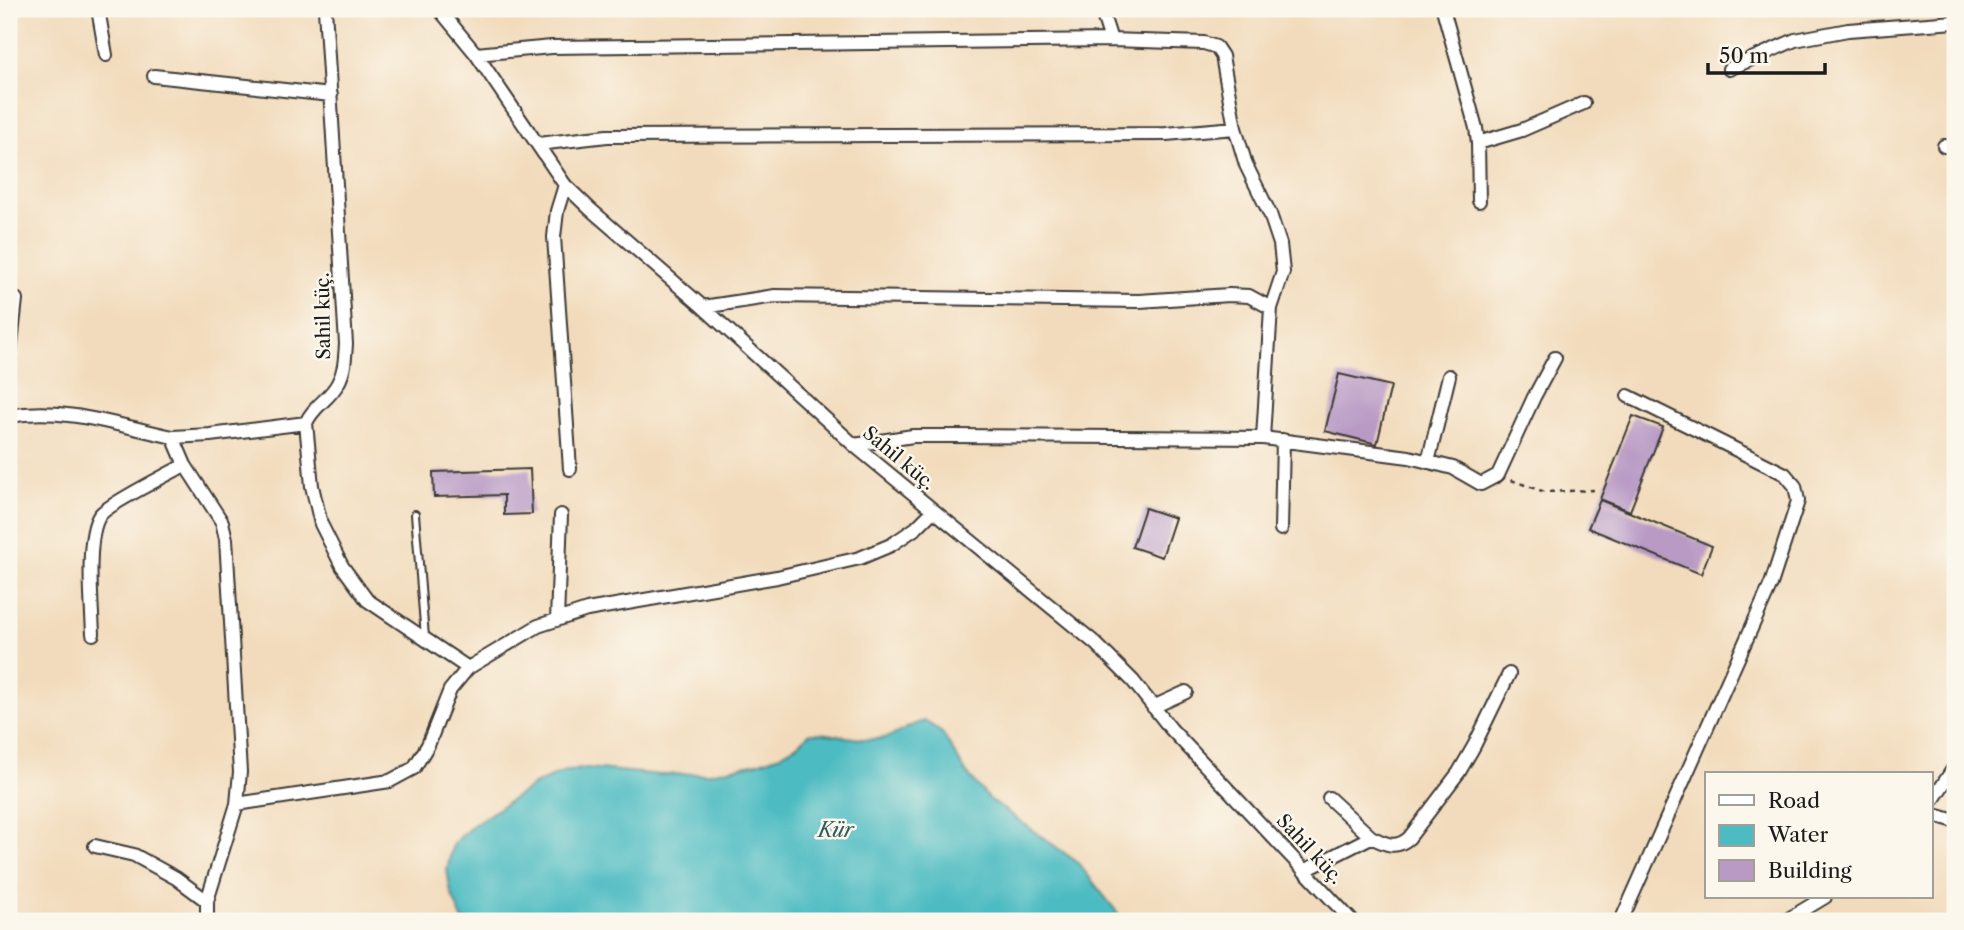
<svg xmlns="http://www.w3.org/2000/svg" width="1964" height="930" font-family="'Libre Caslon Text',serif">
<style>
.water{fill:#4dbcc2;stroke:#346c6f;stroke-width:2}
.building{fill:#b89ac5}
.lines{fill:none;stroke-linecap:round;stroke-linejoin:round}
.service-casing{stroke:#3c3934;stroke-width:10}
.minor-casing{stroke:#3c3934;stroke-width:16}
.path{stroke:#3c3934;stroke-width:2.5;stroke-dasharray:5 5;stroke-linecap:butt}
.service{stroke:#fff;stroke-width:6}
.minor{stroke:#fff;stroke-width:12}
.labels{text-anchor:middle;dominant-baseline:central;stroke-width:5;stroke-linejoin:round;paint-order:stroke}
.street-label{font-size:19px;fill:#1c1c1c;stroke:#fbf7ec}
.water-label{font-size:21px;font-style:italic;fill:#305c5e;stroke:#fbf7ec}
</style>
<rect width="100%" height="100%" fill="#fbf7ec"/>
<filter id="ink" filterUnits="userSpaceOnUse"><feTurbulence type="fractalNoise" baseFrequency=".0143" numOctaves="2"/><feDisplacementMap in="SourceGraphic" scale="14" xChannelSelector="R" yChannelSelector="G"/><feConvolveMatrix kernelMatrix="1 2 1 2 8 2 1 2 1" color-interpolation-filters="sRGB"/></filter>
<filter id="wash" filterUnits="userSpaceOnUse"><feTurbulence type="fractalNoise" baseFrequency=".00686" numOctaves="4" result="noise"/><feDisplacementMap in="SourceGraphic" scale="28" xChannelSelector="R" yChannelSelector="G"/><feGaussianBlur stdDeviation="1.57" result="paint"/><feColorMatrix in="noise" values="0 0 0 0 0 0 0 0 0 0 0 0 0 0 0 0 0 1.4 0 .05"/><feComposite in="paint" operator="in"/></filter>
<g filter="url(#wash)">
<rect width="100%" height="100%" fill="#f2dbbc"/>
<path class="water" d="M926 721 943 734 965 771 988 798 1077 862 1124 921H463L451 893 447 870 453 844 472 826 534 785 562 772 587 768 661 775 709 773 757 763 780 755 797 745 810 733C835 732 860 743 884 738 900 735 909 723 926 721Z"/>
<g id="blocks">
<path class="building" d="M1339 374 1391 386 1377 444 1325 431Z
M1633 416 1663 427 1630 511 1600 499Z
M530 469 532 514 504 515V495L434 497 433 472Z
M1600 500 1712 546 1701 574 1588 528Z
M1145 508 1175 518 1162 557 1132 547Z"/>
</g>
</g>
<g filter="url(#ink)">
<use href="#blocks" fill-opacity="0" stroke="#3c3934" stroke-width="2"/>
<g class="lines">
<g class="service-casing">
<path id="service" d="M415 514 425 637"/>
</g>
<g class="minor-casing">
<path id="minor" d="M98 9 106 55
M325 9 346 344C345 357 345 371 338 383 330 399 313 406 306 423L312 486 321 524 342 566 367 600 468 668
M439 9 476 54 565 185 590 209 703 307 854 445 1095 643 1133 681 1171 729 1352 921
M1101 9 1111 40
M1443 9 1476 128 1478 143 1479 201
M476 54 552 47 1111 40 1204 43 1216 47 1222 56 1235 128 1246 165 1270 214 1280 244 1283 272 1271 308 1263 438
M1729 69 1795 40 1848 30 1955 22
M154 76 331 95
M1478 143 1522 130 1584 103
M538 144 607 136 1166 134 1235 128
M1944 146 1955 147
M565 185 557 211 554 237 570 469
M703 307 775 296 1139 301 1229 295 1249 296 1271 308
M9 362 16 299
M9 416C65 406 119 426 173 437L185 465 222 522 226 539 240 772 237 804 207 901V921
M173 437 210 435 306 423
M854 445 913 436H951L1263 438 1409 457 1453 468 1481 484 1498 475 1534 397 1555 358
M1428 462 1449 376
M1281 529 1283 440
M557 620 561 515
M93 634C92 607 85 536 100 515 107 505 170 473 185 465
M1153 707 1186 692
M1329 798 1371 837
M1931 803 1955 766
M237 804 390 781 414 768 428 745 450 690 468 668 538 626 587 610 777 577 860 558 891 545 916 528 932 512
M1931 814 1955 821
M95 846 134 855 176 878 207 901
M1304 871 1371 837C1386 844 1395 850 1409 838L1459 772 1474 746 1509 674
M1621 921 1771 584 1798 501 1795 486 1785 474 1628 396
M1785 921 1825 897"/>
</g>
<path class="path" d="M1511 480 1545 492 1594 490"/>
<use href="#service" class="service"/>
<use href="#minor" class="minor"/>
</g>
</g>
<g class="labels">
<g class="street-label">
<text transform="translate(323 316) rotate(-91)">Sahil küç.</text>
<text transform="translate(899 458) rotate(40)">Sahil küç.</text>
<text transform="translate(1310 849) rotate(47)">Sahil küç.</text>
</g>
<g class="water-label">
<text x="836" y="829">Kür</text>
</g>
</g>
<rect width="1964" height="930" fill="none" stroke="#fbf7ec" stroke-width="35"/>
<rect x="1705" y="772" width="228" height="126" fill="#fbf7ec" stroke="#a29f99" stroke-width="2"/>
<rect x="1719" y="795" width="35" height="10" fill="#ffffff" stroke="#a29f99" stroke-width="2"/>
<text x="1768" y="808" font-size="21" fill="#1c1c1c">Road</text>
<rect x="1719" y="825" width="35" height="21" fill="#4dbcc2" stroke="#a29f99" stroke-width="2"/>
<text x="1768" y="842" font-size="21" fill="#1c1c1c">Water</text>
<rect x="1719" y="860" width="35" height="21" fill="#b89ac5" stroke="#a29f99" stroke-width="2"/>
<text x="1768" y="878" font-size="21" fill="#1c1c1c">Building</text>
<path d="M1708 63v10h117v-10" fill="none" stroke="#1c1c1c" stroke-width="3.5"/>
<text x="1719" y="63" font-size="21" fill="#1c1c1c" stroke="#fbf7ec" stroke-width="5" paint-order="stroke">50 m</text>
</svg>
